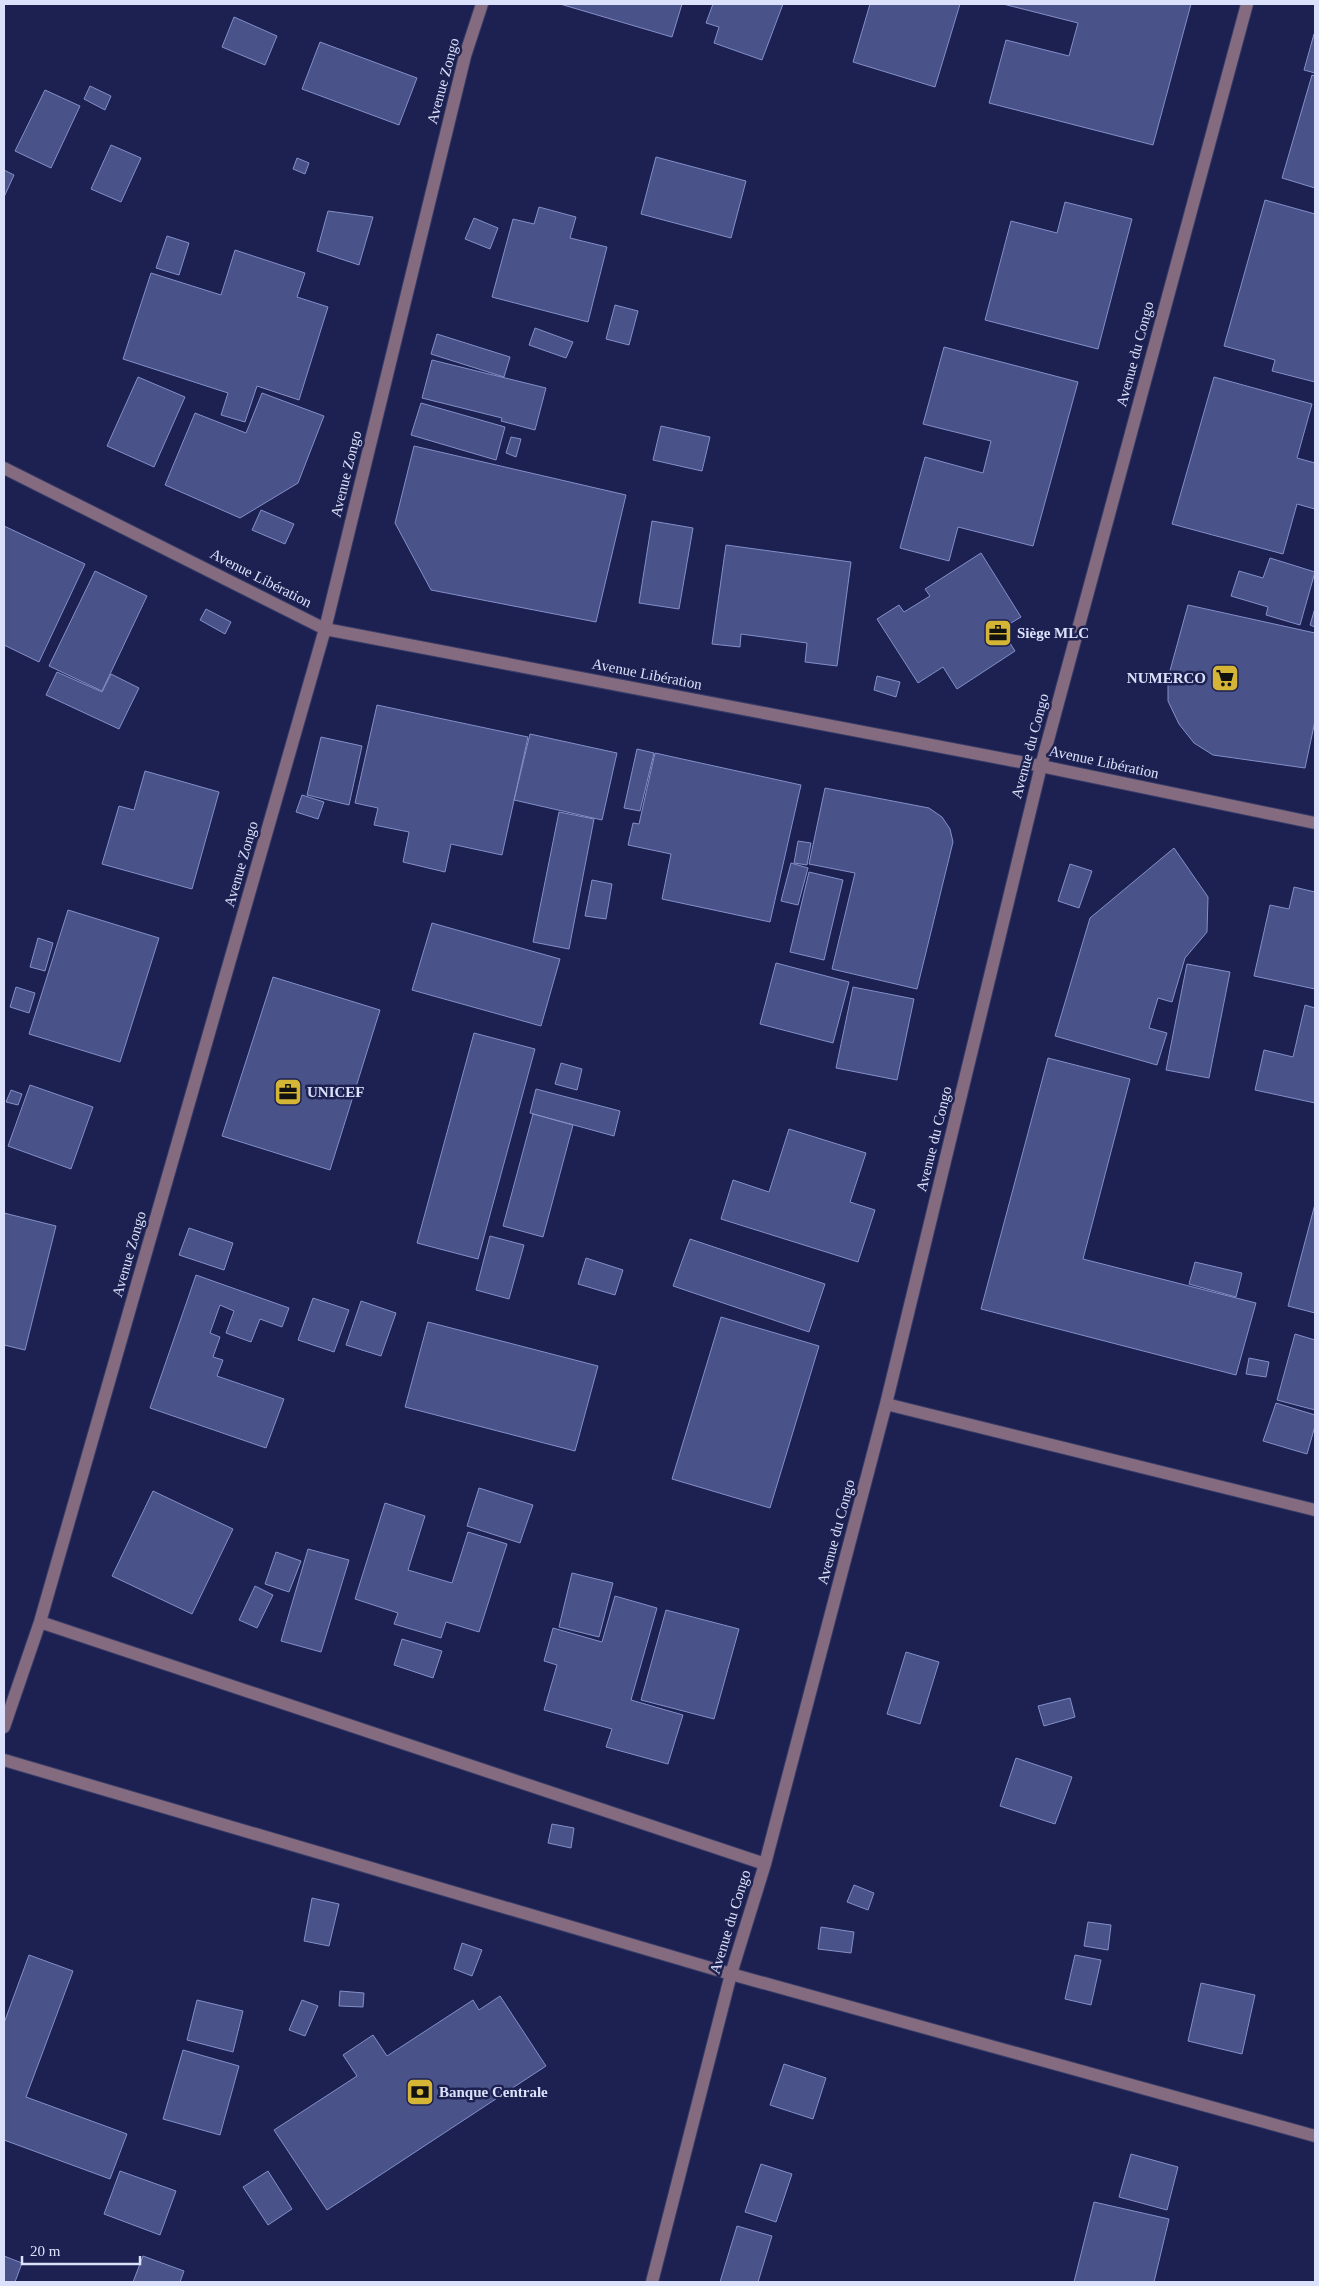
<svg xmlns="http://www.w3.org/2000/svg" width="1319" height="2286" font-family="Georgia,serif">
<style>
.building{fill:#4a5389;stroke:#838fc9}
.lines{fill:none;stroke-linecap:round;stroke-linejoin:round}
.minor-casing{stroke:#373c69;stroke-width:14}
.minor{stroke:#856b7f;stroke-width:12}
.labels{text-anchor:middle;dominant-baseline:central;stroke-width:5;stroke-linejoin:round;paint-order:stroke}
.street-label{font-size:15px;fill:#dbe1fa;stroke:#1c2151}
.poi-label{font-size:15px;font-weight:bold;fill:#dbe1fa;stroke:#1c2151;text-anchor:start}
</style>
<rect width="100%" height="100%" fill="#1c2151"/>
<path class="building" d="M560 4H682L672 37Z
M713 4H783L762 60 714 43 719 27 706 23Z
M870 4H960L935 87 853 62Z
M1003 4H1191L1153 145 989 103 1006 40 1069 56 1078 23Z
M234 17 277 36 265 65 222 47Z
M1314 34H1315V73L1304 70Z
M320 42 417 78 399 125 302 89Z
M1312 75 1315 76V188L1282 178Z
M90 86 111 96 105 110 84 99Z
M45 90 80 106 51 168 15 151Z
M111 145 141 158 121 202 91 189Z
M656 157 746 181 731 238 641 214Z
M297 158 309 163 305 174 293 169Z
M4 170 14 175 4 197Z
M1265 200 1315 214V382L1272 371 1275 360 1224 346Z
M1065 202 1132 219 1098 349 985 320 1011 221 1057 233Z
M539 207 576 217 570 238 607 247 588 322 492 297 513 219 534 224Z
M328 211 373 217 359 265 317 251Z
M474 218 498 228 490 249 465 239Z
M167 236 189 243 179 275 156 268Z
M235 250 305 273 297 297 328 307 299 400 257 386 245 422 221 415 228 393 123 359 151 273 221 295Z
M615 305 638 311 629 345 606 339Z
M535 328 573 342 566 358 529 345Z
M437 334 510 357 504 377 431 354Z
M944 347 1078 382 1033 546 958 527 949 561 900 548 925 457 983 473 991 441 923 424Z
M432 360 546 388 535 430 501 421 502 418 422 398Z
M138 377 185 397 154 467 107 446Z
M1214 377 1312 404 1297 458 1315 463V509L1297 504 1283 554 1172 524Z
M262 393 324 416 298 483 240 518 165 485 195 413 246 433Z
M421 403 505 427 496 460 411 435Z
M661 426 710 437 702 471 653 460Z
M511 437 521 439 516 457 506 453Z
M414 446 626 495 596 622 431 590 395 523Z
M261 510 294 524 285 544 252 530Z
M652 521 693 528 679 609 639 603Z
M4 526 85 564 39 662 4 645Z
M726 545 851 562 837 666 805 662 807 643 741 634 740 647 712 644Z
M981 553 1021 617 1001 629 1015 651 957 689 943 667 918 683 877 619 899 605 904 612 930 596 925 589Z
M1270 558 1315 572 1300 625 1266 615 1268 607 1231 596 1239 571 1263 578Z
M95 571 147 596 102 691 49 666Z
M1188 605 1315 633V721L1305 768 1213 755 1194 743 1179 724 1168 701V678Z
M1315 608V627L1310 625Z
M206 609 231 622 225 634 200 620Z
M57 672 102 692 111 674 139 688 119 729 46 695Z
M877 676 900 682 896 697 874 690Z
M377 705 528 737 502 855 451 844 445 872 403 862 409 832 374 825 378 808 355 803Z
M530 734 617 753 602 820 514 800Z
M321 737 362 746 349 805 307 795Z
M637 749 654 753 640 811 624 808Z
M655 753 801 785 770 922 662 899 671 854 628 845 633 823 639 824Z
M145 771 219 792 192 889 102 864 119 806 134 810Z
M825 788 929 808 942 817 950 829 953 842 917 989 832 969 855 873 809 864Z
M302 795 324 802 318 819 296 812Z
M559 812 594 819 569 949 533 942Z
M798 841 811 843 807 865 794 863Z
M1174 848 1208 897 1207 932 1185 958 1172 1002 1158 998 1149 1028 1167 1033 1157 1065 1055 1036 1090 918Z
M791 863 808 868 798 905 781 901Z
M1070 864 1092 871 1079 908 1058 901Z
M809 872 843 880 824 960 790 952Z
M592 880 612 884 606 919 585 916Z
M1294 887 1315 892V989L1254 976 1270 905 1289 909Z
M68 910 159 938 120 1062 29 1034Z
M432 923 560 959 541 1026 412 990Z
M38 938 53 943 45 971 30 967Z
M776 963 849 982 833 1043 760 1024Z
M1187 964 1230 972 1209 1078 1166 1070Z
M273 977 380 1010 330 1170 222 1136Z
M16 987 35 993 29 1013 10 1007Z
M853 987 914 999 897 1080 836 1068Z
M1305 1005 1315 1008V1103L1255 1090 1264 1050 1293 1057Z
M474 1033 535 1049 478 1259 417 1243Z
M1048 1058 1130 1079 1083 1259 1256 1303 1236 1375 981 1309Z
M561 1063 582 1069 577 1090 555 1084Z
M30 1085 93 1107 71 1169 8 1146Z
M536 1089 620 1111 614 1136 530 1113Z
M11 1090 22 1094 18 1105 6 1102Z
M533 1114 573 1125 543 1237 503 1226Z
M789 1129 866 1153 850 1202 875 1210 858 1262 721 1219 733 1180 769 1192Z
M1315 1204V1313L1288 1306Z
M4 1213 56 1226 25 1350 4 1345Z
M189 1228 233 1243 224 1270 179 1255Z
M490 1236 524 1245 509 1299 476 1290Z
M690 1239 825 1284 809 1332 673 1286Z
M586 1258 623 1270 615 1295 578 1284Z
M1195 1262 1242 1273 1236 1297 1189 1284Z
M196 1275 289 1308 282 1327 260 1319 251 1342 226 1333 234 1311 220 1305 210 1333 220 1337 213 1357 223 1360 217 1376 284 1399 266 1448 150 1408Z
M313 1298 349 1310 334 1352 298 1340Z
M361 1301 396 1313 381 1356 346 1345Z
M721 1317 819 1346 770 1508 672 1479Z
M428 1322 598 1366 575 1451 405 1407Z
M1295 1334 1315 1340V1410L1277 1400Z
M1249 1358 1269 1362 1266 1377 1246 1374Z
M1276 1403 1315 1415V1426L1307 1454 1263 1441Z
M479 1488 533 1505 520 1543 467 1526Z
M153 1491 233 1529 192 1614 112 1576Z
M385 1503 425 1516 408 1570 452 1583 468 1532 507 1544 479 1632 446 1622 441 1638 394 1624 398 1613 355 1599Z
M308 1549 349 1560 321 1652 281 1641Z
M276 1552 301 1561 289 1592 265 1584Z
M572 1573 613 1583 599 1637 559 1627Z
M255 1586 273 1595 257 1628 239 1620Z
M615 1596 657 1608 631 1700 683 1715 668 1764 606 1747 612 1729 544 1710 557 1665 544 1661 553 1628 602 1642Z
M666 1610 739 1629 714 1719 641 1700Z
M402 1639 442 1651 433 1678 394 1665Z
M906 1652 939 1662 920 1724 887 1714Z
M1070 1698 1075 1717 1044 1726 1038 1706Z
M1016 1758 1072 1777 1055 1824 1000 1806Z
M552 1824 574 1828 571 1848 548 1843Z
M854 1885 874 1893 868 1910 847 1902Z
M312 1898 339 1904 329 1946 304 1941Z
M1088 1922 1111 1925 1108 1950 1084 1946Z
M821 1927 854 1932 851 1953 818 1949Z
M462 1943 482 1950 472 1976 454 1969Z
M29 1955 73 1971 26 2097 127 2134 110 2179 4 2140V2023Z
M1075 1955 1101 1960 1091 2005 1065 1999Z
M1201 1983 1255 1995 1242 2054 1188 2041Z
M340 1991 364 1993 363 2007 339 2006Z
M500 1996 546 2066 327 2210 274 2130 357 2076 343 2055 373 2035 387 2056 473 2000 479 2010Z
M197 2000 243 2011 233 2052 187 2040Z
M302 2000 318 2006 305 2036 289 2030Z
M183 2050 239 2066 220 2135 163 2119Z
M784 2064 826 2078 813 2119 770 2105Z
M1131 2154 1178 2167 1167 2210 1119 2197Z
M761 2164 792 2174 776 2222 745 2212Z
M120 2171 176 2191 160 2235 104 2214Z
M268 2171 292 2209 268 2225 243 2187Z
M1094 2202 1169 2219 1154 2282H1074Z
M737 2226 772 2236 758 2282H720Z
M4 2256 22 2263 15 2282H4Z
M143 2256 184 2271 180 2282H133Z"/>
<g class="lines">
<g class="minor-casing">
<path id="minor" d="M4 468 325 629 1041 766 1315 823
M886 1404 1315 1510
M40 1622 765 1864
M4 1727 40 1622 325 629 465 56 482 4
M4 1760 731 1974 1315 2136
M652 2282 731 1974 765 1864 886 1404 1041 766 1247 4"/>
</g>
<use href="#minor" class="minor"/>
</g>
<defs>
<g id="office-square" transform="scale(1.4375)"><rect x="-9" y="-9" width="18" height="18" rx="4" fill="#d5b535" stroke="#1c2151"/><path d="M-6-3h4V-5.5h4V-3h4V5H-6ZM-1-4.5V-3h2v-1.5ZM-6 0V1H6V0Z" fill="#111"/></g>
<g id="supermarket-square" transform="scale(1.4375)"><rect x="-9" y="-9" width="18" height="18" rx="4" fill="#d5b535" stroke="#1c2151"/><path d="M-6-5.5h2.5l.6 2H6L4.5 2H-2.5L-4.4-4H-6ZM-1.5 3.2a1.3 1.3 0 1 0 .1 0ZM3 3.2a1.3 1.3 0 1 0 .1 0Z" fill="#111"/></g>
<g id="bank-square" transform="scale(1.4375)"><rect x="-9" y="-9" width="18" height="18" rx="4" fill="#d5b535" stroke="#1c2151"/><path d="M-6-4H6V4H-6ZM0-2.3a2.3 2.3 0 1 0 0 4.6a2.3 2.3 0 1 0 0-4.6Z" fill="#111"/></g>
</defs>
<g fill-rule="evenodd">
<use href="#office-square" x="998" y="633"/>
<use href="#supermarket-square" x="1225" y="678"/>
<use href="#office-square" x="288" y="1092"/>
<use href="#bank-square" x="420" y="2092"/>
</g>
<g class="labels">
<g class="street-label">
<text transform="translate(443 81) rotate(-75)">Avenue Zongo</text>
<text transform="translate(1135 354) rotate(-75)">Avenue du Congo</text>
<text transform="translate(346 474) rotate(-76)">Avenue Zongo</text>
<text transform="translate(261 578) rotate(27)">Avenue Libération</text>
<text transform="translate(647 674) rotate(11)">Avenue Libération</text>
<text transform="translate(1030 746) rotate(-75)">Avenue du Congo</text>
<text transform="translate(1104 762) rotate(12)">Avenue Libération</text>
<text transform="translate(241 864) rotate(-74)">Avenue Zongo</text>
<text transform="translate(934 1139) rotate(-76)">Avenue du Congo</text>
<text transform="translate(129 1254) rotate(-74)">Avenue Zongo</text>
<text transform="translate(836 1532) rotate(-75)">Avenue du Congo</text>
<text transform="translate(730 1922) rotate(-73)">Avenue du Congo</text>
</g>
<g class="poi-label">
<text x="1017" y="633">Siège MLC</text>
<text x="1206" y="678" text-anchor="end">NUMERCO</text>
<text x="307" y="1092">UNICEF</text>
<text x="439" y="2092">Banque Centrale</text>
</g>
</g>
<rect width="1319" height="2286" fill="none" stroke="#dbe1fa" stroke-width="10"/>
<path d="M22 2256v8h118v-8" fill="none" stroke="#dbe1fa" stroke-width="2.5"/>
<text x="30" y="2256" font-size="15" fill="#dbe1fa" stroke="#1c2151" stroke-width="4" paint-order="stroke">20 m</text>
</svg>
